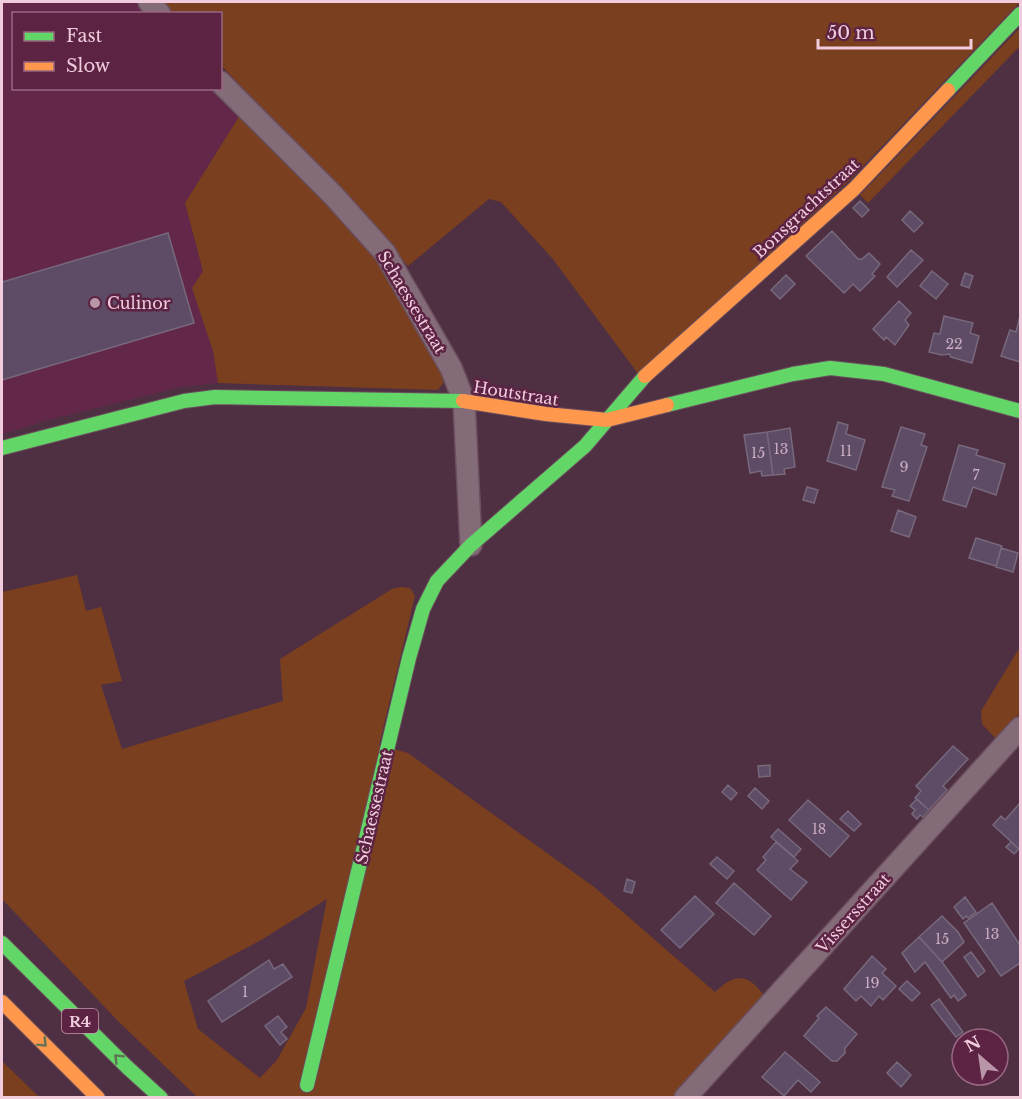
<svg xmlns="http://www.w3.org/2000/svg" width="1022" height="1099" font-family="'Libre Baskerville',serif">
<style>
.built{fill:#632749}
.green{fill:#7a3f1f;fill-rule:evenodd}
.building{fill:#5e4c67;stroke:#77687c;stroke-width:1.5}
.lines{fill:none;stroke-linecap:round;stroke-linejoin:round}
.street-casing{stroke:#6b4f5e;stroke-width:24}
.fast-casing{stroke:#6b4f5e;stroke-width:16}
.slow-casing{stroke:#6b4f5e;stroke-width:16}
.street{stroke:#846b78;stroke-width:21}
.fast{stroke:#63d668;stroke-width:14}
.slow{stroke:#ff974d;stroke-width:14}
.oneway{stroke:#5f7454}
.poi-dot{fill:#b895a7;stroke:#5c2343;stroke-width:2}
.labels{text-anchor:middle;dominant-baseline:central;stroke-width:5;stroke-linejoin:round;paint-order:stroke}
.number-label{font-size:14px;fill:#ccacc0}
.shield{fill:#5c2343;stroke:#c499af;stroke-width:1.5}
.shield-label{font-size:15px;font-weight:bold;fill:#f1ccdd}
.street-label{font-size:16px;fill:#f1ccdd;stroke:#5c2343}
.poi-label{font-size:16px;fill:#f1ccdd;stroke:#5c2343;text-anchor:start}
</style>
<rect width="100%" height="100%" fill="#4f3042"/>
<path class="built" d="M2 2H137L148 13 14 14V88L216 89 240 115 185 203 203 271 192 288 213 351 218 383 181 387 48 420 2 434Z"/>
<path class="green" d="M159 2H1020L849 181 639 375 552 258 501 202 489 199 408 266 320 167 307 157 221 65 220 14 171 13Z
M1020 28V46L868 203 860 195Z
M240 115C300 174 361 234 408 305 422 326 433 351 445 374L444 382 438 390 218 383 213 351 192 288 203 271 185 203Z
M77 575 86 611 101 607 122 681 101 685 122 749 283 701 280 659 392 589 401 587 410 588 415 596 379 745 408 753 594 887 715 992C736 972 749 974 765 997L673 1097H197L119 1022 2 899V592ZM327 899 306 1008 277 1060 260 1078 198 1029 184 981 261 940Z
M1020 647V713L996 739 982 724 981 711Z
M2 1061 39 1097H2Z"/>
<path class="building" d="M860 201 869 210 862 217 853 208Z
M910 211 923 223 914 232 902 220Z
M832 231 858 259H862L869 253 880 264 872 274 875 276 860 291 853 284 844 293 806 256Z
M168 233 194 323 2 380V282Z
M911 250 923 260 897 287 887 277Z
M932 271 948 284 936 299 920 286Z
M965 273 973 276 969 288 961 285Z
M786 275 795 284 780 299 771 290Z
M899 301 911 313 905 320 909 325 895 345 886 337 884 340 873 329Z
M944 316 973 323 970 333 979 336 972 363 951 357 949 354 942 355 929 352 934 333 940 334Z
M1020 316V362L1001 356 1010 330 1016 332Z
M838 422 848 425 846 434 865 440 856 470 827 461Z
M901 427 925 434 921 445 927 447 909 501 892 496 895 490 882 487Z
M790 428 795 467 784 469 785 474 773 475 767 432Z
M767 432 773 475 762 476 761 471 750 473 744 435Z
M959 445 978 450 976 455 1005 464 996 495 973 487 966 507 943 500Z
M807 487 818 490 814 503 803 500Z
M898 510 916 517 909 537 891 531Z
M976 538 1002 546 996 566 969 558Z
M1001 548 1018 553 1013 572 996 567Z
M953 746 968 759 943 786 947 790 929 810 915 798 921 791 916 786Z
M770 765V776L759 777 758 766Z
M728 785 737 793 731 800 722 792Z
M755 788 769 801 762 809 748 796Z
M917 799 929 810 923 817 920 815 917 819 912 814 915 810 910 806Z
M808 800 849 836 830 857 789 820Z
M1020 803V847L1019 849 993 825 1001 816 1005 820Z
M848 811 861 824 854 831 840 819Z
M778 829 801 849 794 857 771 837Z
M776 842 798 861 790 869 807 882 791 900 757 870 766 860 763 857Z
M1011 842 1019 849 1014 854 1006 847Z
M717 857 734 871 727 879 710 864Z
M627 879 635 882 632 893 624 891Z
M734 883 771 916 754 935 716 903Z
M695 896 714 914 680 948 661 930Z
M965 897 976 912 968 918 966 916 963 919 954 907Z
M992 903 1020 945V963L1001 976 964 923Z
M942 916 958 932 964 942 942 962 919 937Z
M919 937 942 962 966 995 958 1001 954 995 951 998 925 962 915 972 902 953Z
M971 952 985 971 978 977 964 957Z
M872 956 886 969 882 973 896 986 883 1000 879 996 871 1006 861 996 856 1001 844 989Z
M269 960 274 969 283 964 292 977 222 1022 208 1001Z
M907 981 920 993 912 1001 899 989Z
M939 999 963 1032 956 1037 931 1005Z
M826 1007 857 1034 845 1048V1053L837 1061H832L804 1036 819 1018 817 1016Z
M278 1016 287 1027 281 1032 287 1039 280 1045 265 1026Z
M785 1052 820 1082 811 1092 798 1080 784 1096 762 1077Z
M897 1062 911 1075 901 1087 887 1073Z"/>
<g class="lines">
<g class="street-casing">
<path id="street" d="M149 2 160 14
M220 82 333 195 385 253 451 368 464 401 471 545
M685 1098 1020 728"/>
</g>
<g class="fast-casing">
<path id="fast" d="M948 90 1020 14
M667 405 793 374 830 368 884 374 1020 411
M2 448 184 401 215 397 463 401
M2 943 127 1067 161 1098
M307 1085 409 658 423 609 437 581 471 545 585 446 645 376"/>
</g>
<g class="slow-casing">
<path id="slow" d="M645 376 854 189 948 90
M463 401 546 414 607 420 667 405
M2 1002 98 1098"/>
</g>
<use href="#street" class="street"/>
<use href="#fast" class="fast"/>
<use href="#slow" class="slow"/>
</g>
<defs><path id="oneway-chevron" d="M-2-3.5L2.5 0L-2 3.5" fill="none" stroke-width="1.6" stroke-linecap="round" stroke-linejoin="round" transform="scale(1.5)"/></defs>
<g class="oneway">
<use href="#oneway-chevron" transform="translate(43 1043) rotate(45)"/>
<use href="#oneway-chevron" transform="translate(118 1058) rotate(-135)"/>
</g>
<circle class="poi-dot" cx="95" cy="303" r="6"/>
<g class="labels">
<g class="number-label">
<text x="954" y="344">22</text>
<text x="781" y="449">13</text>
<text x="846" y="451">11</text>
<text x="758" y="453">15</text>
<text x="904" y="467">9</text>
<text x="976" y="475">7</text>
<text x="819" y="829">18</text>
<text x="992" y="934">13</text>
<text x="942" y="939">15</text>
<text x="872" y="983">19</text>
<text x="245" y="992">1</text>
</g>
<rect class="shield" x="62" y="1009" width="36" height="24" rx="4.5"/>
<g class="shield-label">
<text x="80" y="1021">R4</text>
</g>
<g class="street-label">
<text transform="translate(806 208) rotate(-43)">Bonsgrachtstraat</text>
<text transform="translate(412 302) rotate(59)">Schaessestraat</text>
<text transform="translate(516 393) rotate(9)">Houtstraat</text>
<text transform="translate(374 807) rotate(-77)">Schaessestraat</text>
<text transform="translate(853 913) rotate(-48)">Vissersstraat</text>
</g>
<g class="poi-label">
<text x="107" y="303">Culinor</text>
</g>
</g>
<rect width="1022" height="1099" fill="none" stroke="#f1ccdd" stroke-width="6"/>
<rect x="12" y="12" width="210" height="78" fill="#5c2343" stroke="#986781" stroke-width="1.5"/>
<rect x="24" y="32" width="30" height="9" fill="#63d668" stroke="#986781" stroke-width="1.5"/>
<text x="66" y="42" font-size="18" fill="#f1ccdd">Fast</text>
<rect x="24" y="62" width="30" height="9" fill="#ff974d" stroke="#986781" stroke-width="1.5"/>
<text x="66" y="72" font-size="18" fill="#f1ccdd">Slow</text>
<g transform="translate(980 1057) rotate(331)"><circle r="28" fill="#5c2343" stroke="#986781" stroke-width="1.5"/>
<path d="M0-4.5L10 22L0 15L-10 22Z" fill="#b895a7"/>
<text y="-9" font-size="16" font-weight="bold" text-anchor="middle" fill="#f1ccdd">N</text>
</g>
<path d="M818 39v9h153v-9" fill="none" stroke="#f1ccdd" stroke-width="3"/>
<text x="827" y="39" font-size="18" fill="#f1ccdd" stroke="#5c2343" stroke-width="4.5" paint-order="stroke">50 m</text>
</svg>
